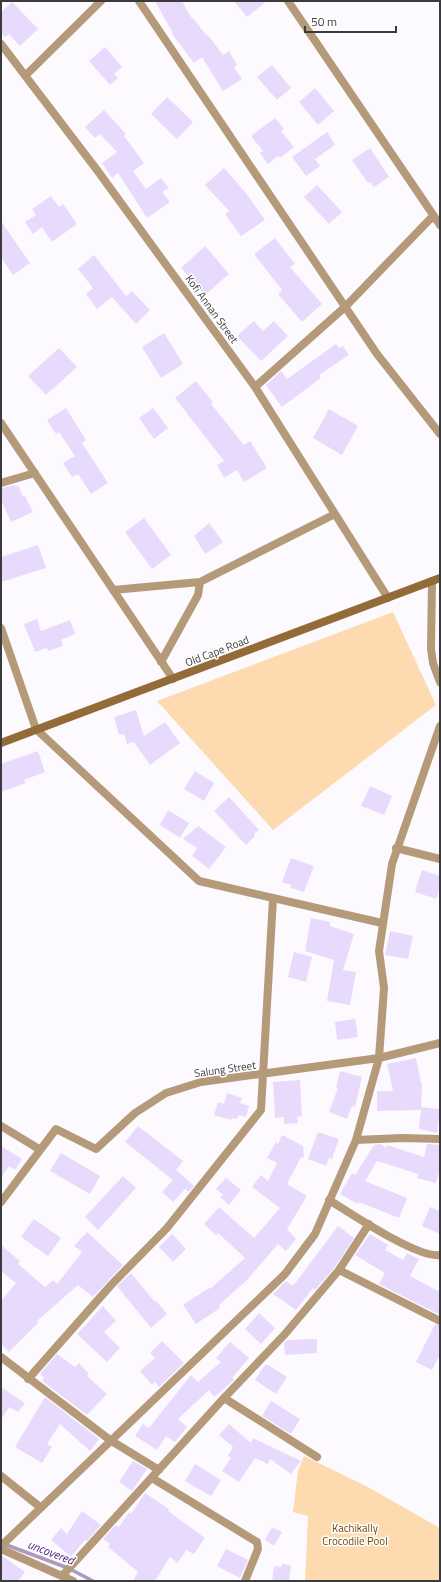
<svg xmlns="http://www.w3.org/2000/svg" width="441" height="1582" font-family="'Titillium Web',sans-serif">
<style>
.green{fill:#fddab0}
.lines{fill:none;stroke-linecap:round;stroke-linejoin:round}
.stream{stroke:#aa9bc1;stroke-width:3.5}
.building{fill:#e8dafc}
.street{stroke:#b59a7a;stroke-width:8}
.secondary{stroke:#926b39;stroke-width:8}
.labels{text-anchor:middle;dominant-baseline:central;stroke-width:3;stroke-linejoin:round;paint-order:stroke}
.street-label{font-size:11px;fill:#3b3a3d;stroke:#fff}
.park-label{font-size:11px;fill:#714805;stroke:#fff}
.water-label{font-size:12px;font-style:italic;fill:#542282;stroke:#fff}
</style>
<rect width="100%" height="100%" fill="#fcfafe"/>
<path class="green" d="M393 612 436 705 273 830 157 701Z
M304 1456 366 1486 440 1528V1581H305L308 1516 293 1512 298 1471Z"/>
<g class="lines">
<path class="stream" d="M4 1544 68 1568 93 1581"/>
</g>
<path class="building" d="M155 1H182L192 19 193 18 207 36 208 35 223 55 229 51 237 65 234 67 242 79 223 91 202 57 194 63 172 34 173 33Z
M234 1H267L247 17Z
M12 2 38 29 20 46 9 34 5 37 1 33V12Z
M105 47 122 67 114 74 118 78 110 85 89 61Z
M272 65 291 88 277 100 257 77Z
M315 88 334 111 318 125 299 102Z
M167 97 193 122 177 139 151 114Z
M104 110 126 134 124 136 144 163 133 171 146 189 161 178 169 188 162 192 170 202 147 218 118 173 112 178 102 163 117 152 100 134 95 138 85 127Z
M275 118 284 129 281 131 294 147 280 158 278 156 268 164 260 153 263 151 251 136Z
M327 132 335 145 315 159 320 166 306 176 292 157Z
M370 148 389 177 374 187 370 182 368 183 352 160Z
M224 168 246 193 265 220 241 236 225 214 229 211 205 185Z
M317 185 342 212 329 224 304 197Z
M51 196 59 207 63 204 77 224 52 242 42 227 33 234 25 222 36 215 32 209Z
M1 221 30 263 13 275 1 257Z
M275 238 295 264 290 267 322 304 302 322 278 294 282 290 254 254Z
M205 246 229 274 205 295 181 268Z
M94 255 126 296 132 291 150 310 136 324 112 297 97 309 86 294 93 288 78 269Z
M254 321 263 331 274 321 288 336 261 361 237 336Z
M164 333 183 364 161 378 142 347Z
M336 344 339 348 343 346 349 355 319 375 321 378 282 407 266 385 281 371 287 379Z
M59 348 77 367 46 395 28 376Z
M196 381 213 402 211 404 244 445 250 441 267 468 244 482 237 470 224 478 217 465 224 461 175 398Z
M66 408 86 440 82 443 108 483 91 494 78 474 72 477 63 463 75 456 59 432 56 434 47 420Z
M153 408 168 428 154 439 139 418Z
M329 409 358 426 342 455 313 438Z
M15 485V487L18 485 23 497 25 496 33 512 11 522 1 500V488Z
M144 518 171 555 152 569 125 532Z
M209 523 223 542 205 554 194 536Z
M38 545 46 568 1 582V557Z
M37 619 41 631 70 620 75 634 61 640 63 646 48 651 47 648 35 652 24 624Z
M136 710 144 736 165 722 180 743 150 765 134 742 127 744 124 734 119 735 114 717Z
M38 751 45 772 24 780 26 783 1 792V764Z
M195 771 214 783 204 801 184 789Z
M370 786 392 796 384 815 361 806Z
M229 797 259 830 254 834 255 836 246 845 214 811Z
M168 810 189 823 180 838 160 825Z
M198 826 226 847 209 869 192 856 197 848 183 839Z
M291 858 314 866 304 892 291 888V885L282 882Z
M422 870 440 876V888L436 899 415 892Z
M311 918 330 922V926L354 934 343 970 356 972 350 1005 327 1001 334 960 305 951Z
M390 931 413 936 408 959 385 955Z
M294 952 312 957 306 982 288 977Z
M355 1019 358 1037 337 1040 335 1022Z
M416 1058 421 1083H422L421 1109V1107L440 1109 437 1133 419 1129 421 1110 377 1111V1091H393L387 1064Z
M340 1071 362 1077 355 1107 352 1106 347 1119 329 1112 338 1088H336Z
M300 1080 302 1116 297 1117 298 1123 284 1124V1117L275 1118 273 1082Z
M227 1093 242 1098 240 1103 249 1106 246 1117 239 1115 237 1119 232 1118 231 1120 214 1115 218 1102 224 1104Z
M138 1126 183 1161 176 1170 194 1186 189 1192 185 1189 173 1202 162 1192 173 1180 125 1142Z
M318 1132 339 1139 332 1159 329 1158 326 1166 308 1159Z
M282 1135 303 1146 304 1158 301 1157 287 1184 307 1196 287 1229 296 1239 286 1251 278 1244 247 1280 219 1305 220 1308 196 1324 183 1305 209 1288 210 1289 245 1258 218 1233 216 1235 204 1224 219 1207 254 1238 280 1208 252 1187 261 1175 268 1181 277 1163 267 1158 276 1142 278 1144Z
M381 1144 386 1148 387 1145 424 1157 427 1144 440 1145V1169L436 1183 417 1178 418 1174 377 1161 365 1181 407 1198 399 1218 359 1202 358 1204 340 1194 352 1173 355 1175 374 1145Z
M1 1146 22 1159 15 1170 9 1166 1 1178Z
M61 1153 100 1176 90 1194 50 1171Z
M123 1176 136 1188 98 1230 85 1217Z
M226 1178 241 1190 229 1205 220 1197 223 1195 216 1189Z
M430 1207 440 1211V1234L422 1226Z
M34 1219 61 1238 48 1256 21 1237Z
M338 1226 354 1238 335 1267 315 1290 313 1288 296 1310 273 1294 286 1281 293 1286Z
M87 1232 123 1265 93 1297 78 1285 37 1321 39 1322 9 1352 1 1344V1301L16 1283 1 1271V1245L20 1261 18 1264 45 1287 53 1280 57 1284 82 1252 74 1246Z
M172 1234 186 1249 173 1262 159 1247Z
M370 1234 388 1245 385 1250 403 1260 407 1253 419 1259 410 1276 440 1292V1315L379 1284 385 1273 355 1255Z
M131 1273 155 1302 156 1301 167 1314 151 1328 117 1286Z
M103 1306 116 1321 104 1332 120 1348 107 1362 77 1334Z
M259 1313 275 1328 261 1344 245 1329Z
M435 1324 440 1326V1354L432 1370 416 1362Z
M317 1339V1353L285 1355 284 1343 287 1340Z
M162 1341 184 1363 159 1387 155 1382 152 1385 140 1371 155 1358 150 1353Z
M230 1342 249 1358 232 1378 234 1380 214 1397 209 1390 178 1419 187 1427 175 1442 166 1436 157 1450 135 1436 143 1424 149 1428 191 1375 198 1382 221 1362 216 1358Z
M57 1354 75 1367 79 1363 89 1374 87 1376 107 1394 87 1415 42 1381 44 1378 40 1374Z
M265 1365H268L287 1377 276 1394 255 1380Z
M1 1387 25 1403 18 1412 9 1407 1 1420Z
M45 1397 99 1439 90 1451 60 1424 47 1444 52 1447 42 1463 15 1447Z
M271 1401 300 1419 291 1434 262 1416Z
M229 1424 251 1443 253 1438 301 1461 291 1474 270 1459 268 1464 255 1458 239 1482 222 1471 231 1458 228 1456 233 1447 219 1435Z
M133 1461 147 1469 132 1491 119 1482Z
M195 1464 221 1480 211 1496 185 1481Z
M145 1493 169 1509 168 1511 205 1538 194 1554 186 1550 178 1563 170 1557 155 1581H133L138 1572 108 1547 110 1544 103 1539 116 1525 119 1527 129 1512 131 1514Z
M82 1511 101 1525 87 1541 85 1540 71 1557 51 1540 61 1528 67 1534Z
M272 1527 282 1532 274 1546 265 1540Z
M226 1549 248 1560 240 1578 217 1566Z
M1 1555 25 1572 18 1581H1Z
M282 1564 291 1565 289 1581H272L274 1566 281 1567Z"/>
<g class="lines">
<path class="street" d="M139 1 377 354 440 434
M288 1 440 225
M1 44 97 170 255 387 388 598
M26 75 101 1
M255 387 345 307 433 216
M1 423 173 679
M1 483 35 473
M432 581 431 649 433 663 440 682
M113 590 200 582
M1 628 36 729 199 881 382 923
M161 662 198 595 200 582 335 514
M396 848 440 859
M1 1126 39 1149
M356 1140 402 1138 440 1139
M329 1200C350 1213 418 1259 440 1255
M1 1202 56 1129 96 1149 135 1113 166 1093 201 1082 379 1058 440 1043
M339 1270 440 1321
M1 1357 110 1440 159 1470
M28 1379 112 1284 167 1228 261 1110 273 899
M224 1398 317 1457
M1 1476 40 1507
M152 1478 257 1542 258 1549 245 1581
M1 1546 285 1274 315 1234 356 1140 379 1058 384 988 379 951 392 864 440 726
M1 1549 73 1581
M62 1576 224 1398 285 1334 339 1270 369 1224"/>
<path class="secondary" d="M1 743 440 578"/>
</g>
<g class="labels">
<g class="street-label">
<text transform="translate(212 309) rotate(54)">Kofi Annan Street</text>
<text transform="translate(217 651) rotate(-21)">Old Cape Road</text>
<text transform="translate(225 1069) rotate(-8)">Salung Street</text>
</g>
<g class="park-label">
<text x="355" y="1528">Kachikally<tspan x="355" dy="13">Crocodile Pool</tspan></text>
</g>
<g class="water-label">
<text transform="translate(51 1552) rotate(21)">uncovered</text>
</g>
</g>
<rect width="441" height="1582" fill="none" stroke="#3b3a3d" stroke-width="4"/>
<path d="M305 26v6h91v-6" fill="none" stroke="#3b3a3d" stroke-width="2"/>
<text x="311" y="26" font-size="12" fill="#3b3a3d" stroke="#ffffff" stroke-width="3" paint-order="stroke">50 m</text>
</svg>
